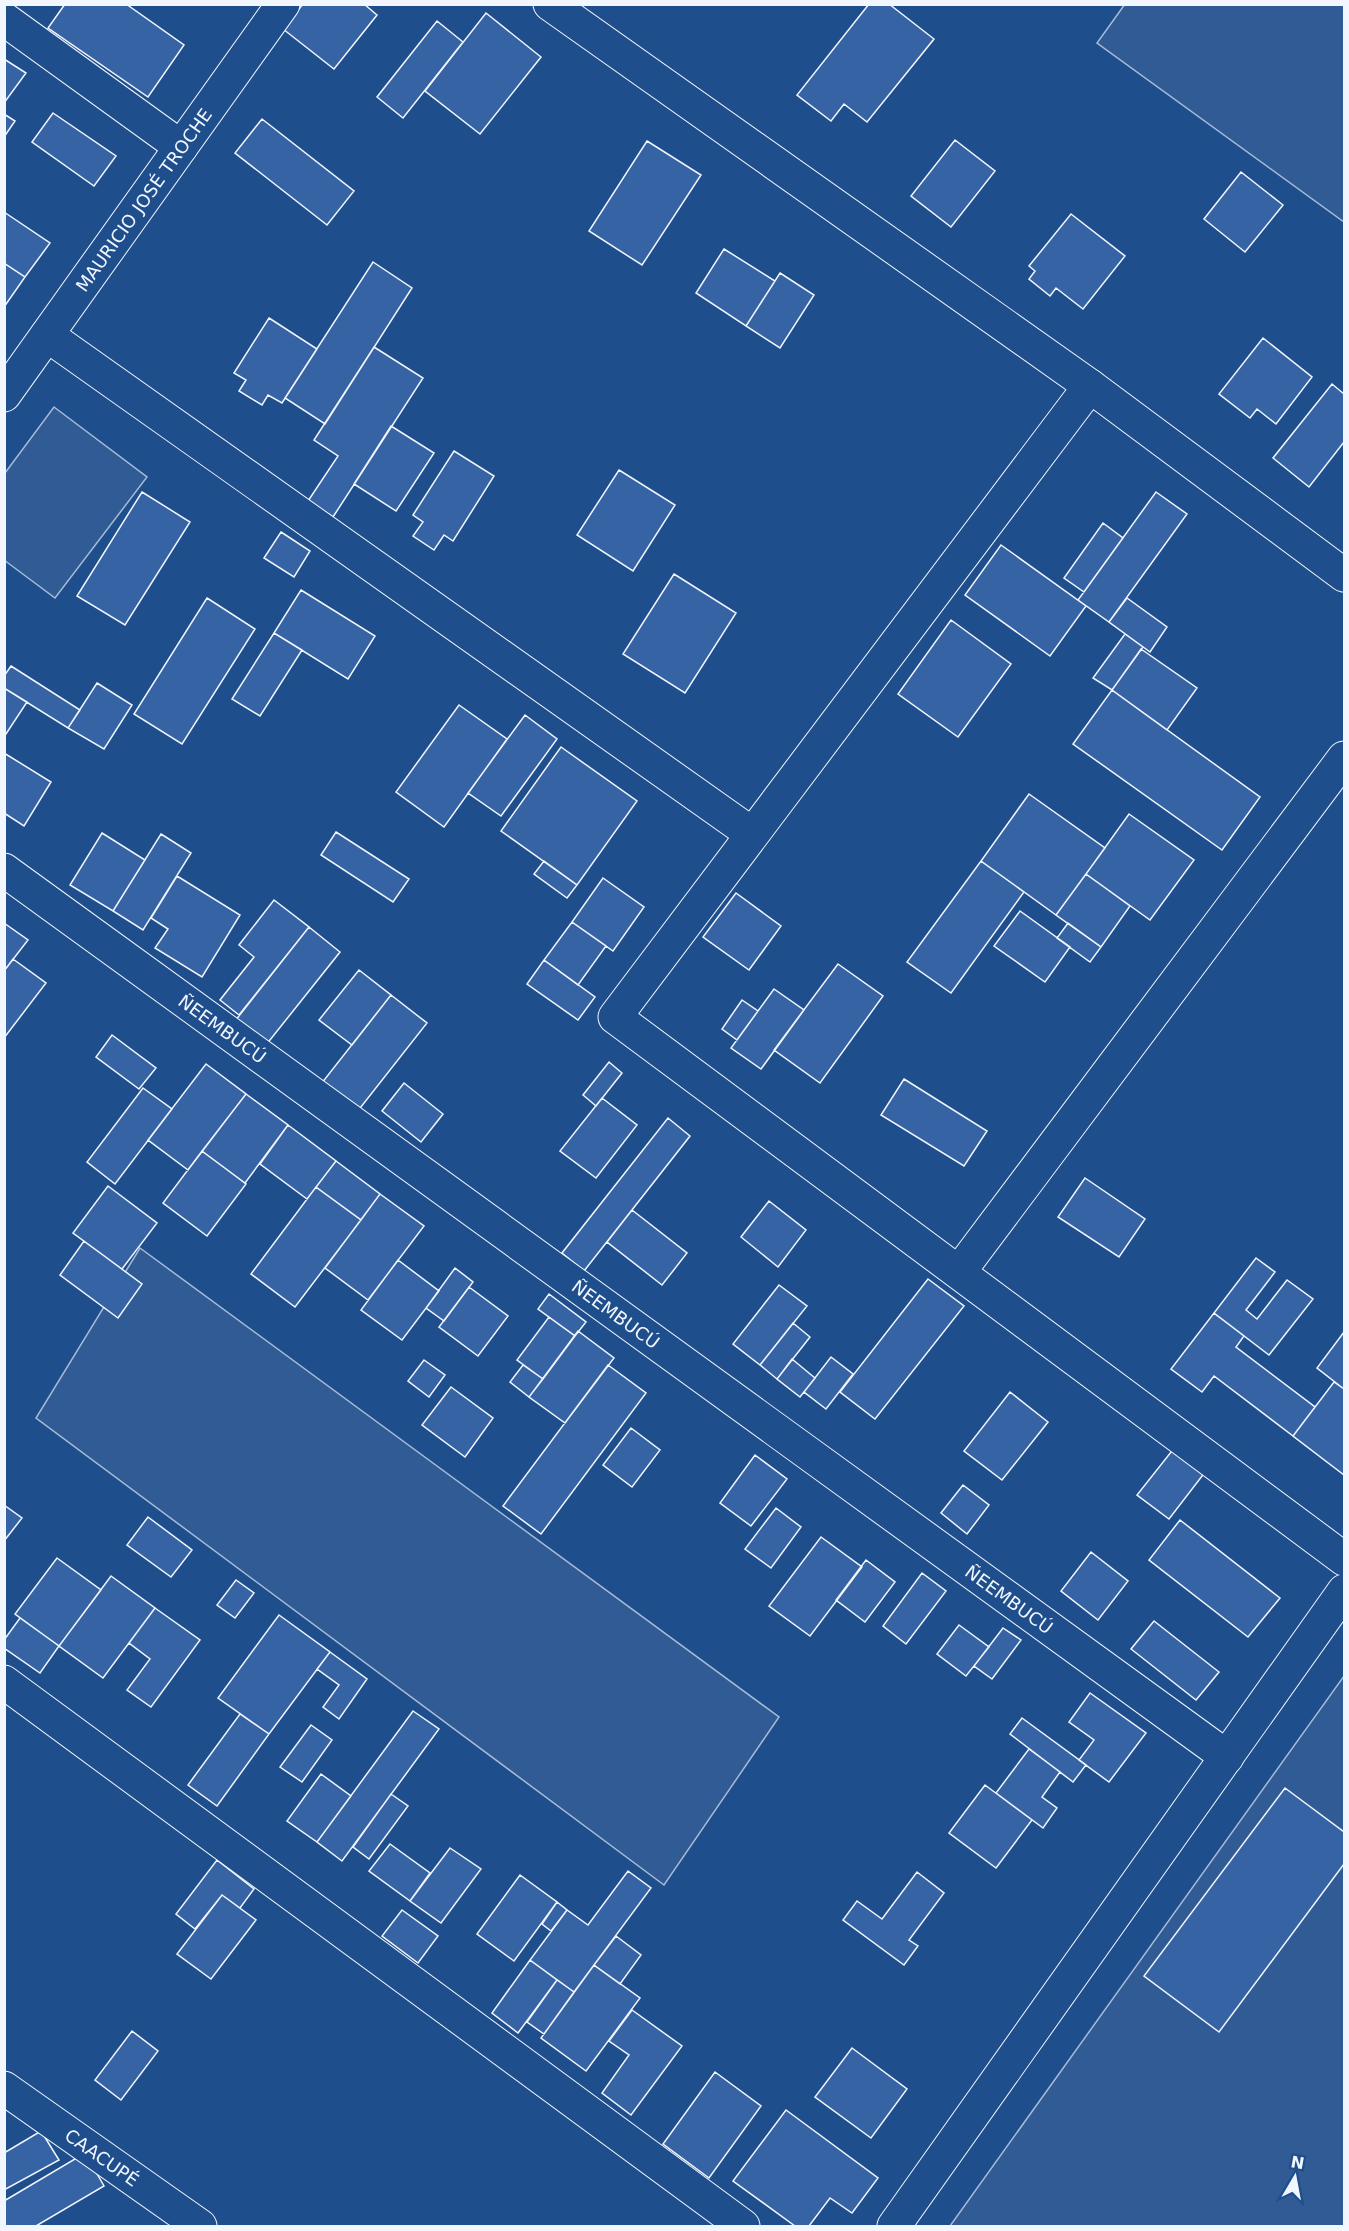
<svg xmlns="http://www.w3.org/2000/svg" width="1349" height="2231" font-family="'DejaVu Sans',sans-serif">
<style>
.built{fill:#305b95;stroke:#a8bbd7;stroke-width:1.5}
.building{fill:#3563a3;stroke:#f2f6ff;stroke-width:1.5}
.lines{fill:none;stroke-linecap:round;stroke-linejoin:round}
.minor-casing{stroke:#f2f6ff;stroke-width:35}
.minor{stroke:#1f4e8c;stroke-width:33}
.labels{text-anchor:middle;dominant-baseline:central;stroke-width:4.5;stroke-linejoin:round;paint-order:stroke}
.street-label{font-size:18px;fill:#f2f6ff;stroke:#1f4e8c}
</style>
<rect width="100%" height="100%" fill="#1f4e8c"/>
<path class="built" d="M1125 4 1344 5V222L1097 43Z
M54 407 147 477 55 598 4 560 5 473Z
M140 1248 779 1717 664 1885 36 1418Z
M1344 1676V2226H950Z"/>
<path class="building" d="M65 4H126L184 45 148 97 48 28Z
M303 4H364L377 15 334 69 283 29Z
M869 4H889L934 39 867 122 844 104 831 121 797 95Z
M486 13 541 57 480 134 425 91Z
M437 21 463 42 403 118 377 97Z
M4 59 26 73 4 103Z
M53 113 116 156 94 186 32 142Z
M4 114 15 121 4 137Z
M262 119 354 191 327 225 235 153Z
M955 140 995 171 951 227 911 196Z
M647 141 701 175 642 265 589 231Z
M1241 172 1283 205 1245 252 1204 219Z
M4 212 50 243 25 277 4 263Z
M1071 214 1125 256 1083 309 1056 288 1050 296 1029 279 1035 271 1029 266Z
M724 249 775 281 746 326 696 293Z
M373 262 412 288 325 424 285 398Z
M4 263 25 277 4 307Z
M780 273 814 295 780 348 746 326Z
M269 318 317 349 282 403 268 395 262 405 239 391 246 380 234 373Z
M1263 338 1312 377 1276 424 1257 409 1250 418 1219 394Z
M374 347 423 378 333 517 308 501 338 456 314 440Z
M1332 384 1344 394V442L1309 487 1273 458Z
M391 426 434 453 396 511 354 484Z
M454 451 494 476 453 541 444 535 434 550 413 536 423 522 413 515Z
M619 470 675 505 633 571 577 535Z
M142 492 190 522 125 625 77 596Z
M1156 492 1187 514 1109 622 1078 600Z
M1103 523 1123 538 1084 592 1064 578Z
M281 532 310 551 294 577 264 558Z
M1001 545 1086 606 1050 656 965 595Z
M674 574 736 613 685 693 623 654Z
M301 590 375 636 348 679 274 633Z
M207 598 255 629 182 744 134 714Z
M1127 598 1167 627 1150 652 1109 622Z
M951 620 1011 664 958 737 898 694Z
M274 633 302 650 260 716 232 699Z
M1125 634 1143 647 1112 690 1093 678Z
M1141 649 1197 688 1167 730 1112 690Z
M11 666 80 710 68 728 4 688V676Z
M97 683 132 705 104 749 68 728Z
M4 688 27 702 4 737Z
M1112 690 1260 797 1222 850 1073 744Z
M459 705 507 739 444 827 396 792Z
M525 715 557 739 501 816 468 793Z
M561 747 637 801 577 885 501 831Z
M4 753 51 782 24 826 4 813Z
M1029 794 1105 848 1056 915 981 861Z
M1129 814 1194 860 1150 920 1086 874Z
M336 832 409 879 393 902 321 855Z
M102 833 145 860 113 911 70 885Z
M161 834 191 853 143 930 113 911Z
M544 861 577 885 567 898 534 874Z
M981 861 1024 892 951 993 907 962Z
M1086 874 1130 906 1101 947 1056 915Z
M177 876 240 915 202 977 155 948 168 929 151 918Z
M603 878 644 907 613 951 572 922Z
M736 893 781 926 749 970 703 937Z
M274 900 309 927 239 1015 220 1000 254 957 239 945Z
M1020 911 1070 947 1045 982 994 946Z
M572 922 606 946 578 985 544 960Z
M4 923 28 940 4 971Z
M1068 923 1101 947 1090 962 1057 938Z
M309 927 340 952 266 1045 235 1021Z
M13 959 46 983 4 1038V971Z
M544 960 595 997 578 1020 527 984Z
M838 964 883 996 820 1083 774 1050Z
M359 970 391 995 352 1045 319 1020Z
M774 989 804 1010 761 1069 731 1048Z
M391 995 427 1023 357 1112 321 1084Z
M742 1000 758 1011 737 1040 722 1029Z
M112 1035 156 1068 139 1089 96 1057Z
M609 1062 622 1073 596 1106 583 1095Z
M206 1064 246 1094 188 1170 148 1140Z
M904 1079 987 1131 964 1166 881 1115Z
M404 1083 443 1114 421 1142 382 1111Z
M143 1088 172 1109 115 1184 87 1162Z
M246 1094 288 1125 245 1183 202 1151Z
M602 1098 637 1125 596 1178 560 1151Z
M668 1118 690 1136 584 1271 562 1253Z
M288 1125 336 1161 307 1199 260 1164Z
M202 1151 246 1184 207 1236 163 1203Z
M336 1161 380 1194 361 1220 316 1187Z
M1085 1178 1145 1219 1119 1257 1058 1217Z
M108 1186 157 1223 122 1269 73 1233Z
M316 1187 361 1220 295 1307 251 1274Z
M380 1194 424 1226 368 1300 325 1268Z
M769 1201 806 1230 778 1267 741 1237Z
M632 1210 687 1253 662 1285 607 1242Z
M84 1241 142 1284 118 1318 60 1275Z
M1256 1258 1275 1272 1246 1310 1257 1319 1287 1280 1313 1299 1269 1355 1214 1313Z
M398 1260 439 1291 402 1340 361 1310Z
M455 1268 473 1282 444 1321 426 1308Z
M928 1279 964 1306 875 1419 840 1392Z
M779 1285 807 1306 760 1365 733 1344Z
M469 1287 508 1316 478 1356 439 1327Z
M549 1294 586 1322 575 1336 538 1309Z
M1214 1313 1244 1336 1236 1347 1315 1407 1293 1436 1214 1376 1202 1392 1171 1369Z
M549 1317 575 1336 543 1379 517 1360Z
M793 1323 810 1337 777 1379 760 1365Z
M578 1331 614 1358 565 1423 529 1397Z
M1344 1332V1389L1317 1368Z
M831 1357 853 1374 826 1409 804 1392Z
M792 1359 815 1378 800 1397 777 1379Z
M424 1360 445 1375 429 1397 408 1381Z
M523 1365 543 1379 529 1397 510 1382Z
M608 1365 646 1393 541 1534 503 1506Z
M1334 1382 1344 1389V1475L1293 1436Z
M451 1387 493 1418 465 1457 422 1425Z
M1010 1392 1048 1422 1002 1480 964 1451Z
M631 1428 660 1450 632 1487 603 1465Z
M1175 1447 1206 1471 1169 1519 1137 1495Z
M755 1455 787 1479 751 1526 720 1503Z
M963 1485 989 1505 967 1534 941 1513Z
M4 1505 22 1518 4 1541Z
M776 1508 801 1527 771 1568 745 1549Z
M148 1517 192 1550 171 1577 127 1545Z
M1180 1520 1280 1598 1248 1637 1149 1560Z
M821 1537 862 1567 810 1636 769 1606Z
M1091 1552 1128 1581 1098 1620 1061 1591Z
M57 1558 101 1590 59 1646 15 1614Z
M866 1560 895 1582 865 1622 836 1600Z
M922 1573 946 1591 906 1644 883 1626Z
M111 1576 155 1608 103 1678 59 1646Z
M236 1580 254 1593 235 1618 217 1605Z
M155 1608 200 1640 151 1707 127 1690 150 1659 129 1643Z
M279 1615 330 1652 269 1734 218 1698Z
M20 1618 59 1646 40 1673 4 1648V1640Z
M1154 1621 1219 1672 1196 1700 1131 1649Z
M959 1625 989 1647 966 1676 937 1654Z
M1003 1628 1021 1640 992 1679 974 1666Z
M330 1652 367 1679 339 1719 323 1707 339 1685 317 1669Z
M1090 1693 1146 1733 1109 1782 1079 1760 1094 1740 1069 1722Z
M413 1711 439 1729 342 1861 317 1842Z
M240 1714 269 1734 217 1806 188 1785Z
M1022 1718 1086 1765 1073 1782 1010 1734Z
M311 1725 332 1740 302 1782 280 1767Z
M1029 1749 1060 1772 1042 1797 1057 1808 1043 1828 996 1793Z
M321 1774 351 1796 317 1842 287 1821Z
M985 1785 1032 1820 996 1868 949 1833Z
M1285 1788 1344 1832V1864L1219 2032 1144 1976Z
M391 1794 408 1806 369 1859 353 1847Z
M390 1844 430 1873 410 1901 369 1871Z
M450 1848 481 1869 441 1923 410 1901Z
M217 1860 254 1889 240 1908 222 1895 195 1929 176 1914Z
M628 1871 651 1888 574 1992 530 1960 567 1910 588 1925Z
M917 1872 944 1893 909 1940 918 1946 904 1965 843 1920 857 1901 882 1919Z
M520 1875 557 1902 514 1961 477 1934Z
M222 1895 256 1920 211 1979 177 1954Z
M557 1902 567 1910 551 1931 542 1924Z
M402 1910 438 1936 418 1963 382 1936Z
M616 1936 641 1955 620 1984 594 1965Z
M530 1960 557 1980 518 2033 492 2013Z
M594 1965 640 1998 586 2071 541 2038Z
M557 1980 574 1992 544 2034 527 2022Z
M632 2010 682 2046 631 2115 602 2093 629 2055 609 2041Z
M132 2031 158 2051 121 2100 95 2080Z
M852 2048 907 2089 871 2138 815 2097Z
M715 2072 761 2106 709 2178 663 2144Z
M786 2110 878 2178 852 2213 830 2198 809 2226H795L733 2181Z
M41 2131 59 2160 4 2190V2153Z
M85 2153 104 2186 36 2226H4V2201Z"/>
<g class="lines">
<g class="minor-casing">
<g id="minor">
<path d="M550 4 1090 386 1344 575"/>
<path d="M4 19 181 147"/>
<path d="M47 335 752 834"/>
<path d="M1090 386 615 1017 1344 1559"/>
<path id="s1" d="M4 395 283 4"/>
<path id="s2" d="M4 870 1227 1757"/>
<path d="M959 1272 1344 758"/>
<path d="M4 1682 743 2226"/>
<path id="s3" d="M4 2088 200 2226"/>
<path d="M894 2226 1344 1591"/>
</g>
</g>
<use href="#minor" class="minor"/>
</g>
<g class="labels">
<g class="street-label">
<text stroke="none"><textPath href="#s1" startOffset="240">MAURICIO JOSÉ TROCHE</textPath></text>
<text stroke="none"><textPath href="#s2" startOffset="270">ÑEEMBUCÚ</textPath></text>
<text stroke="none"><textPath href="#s2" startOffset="756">ÑEEMBUCÚ</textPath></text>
<text stroke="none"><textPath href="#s2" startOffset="1242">ÑEEMBUCÚ</textPath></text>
<text stroke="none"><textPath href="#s3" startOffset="120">CAACUPÉ</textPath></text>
</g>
</g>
<rect width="1349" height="2231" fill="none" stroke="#f2f6ff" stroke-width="12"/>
<g transform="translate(1295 2177) rotate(10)" stroke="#1f4e8c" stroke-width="4.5" paint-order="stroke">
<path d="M0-4.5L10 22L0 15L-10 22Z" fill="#f2f6ff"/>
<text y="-9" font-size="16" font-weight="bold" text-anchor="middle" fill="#f2f6ff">N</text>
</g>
</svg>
